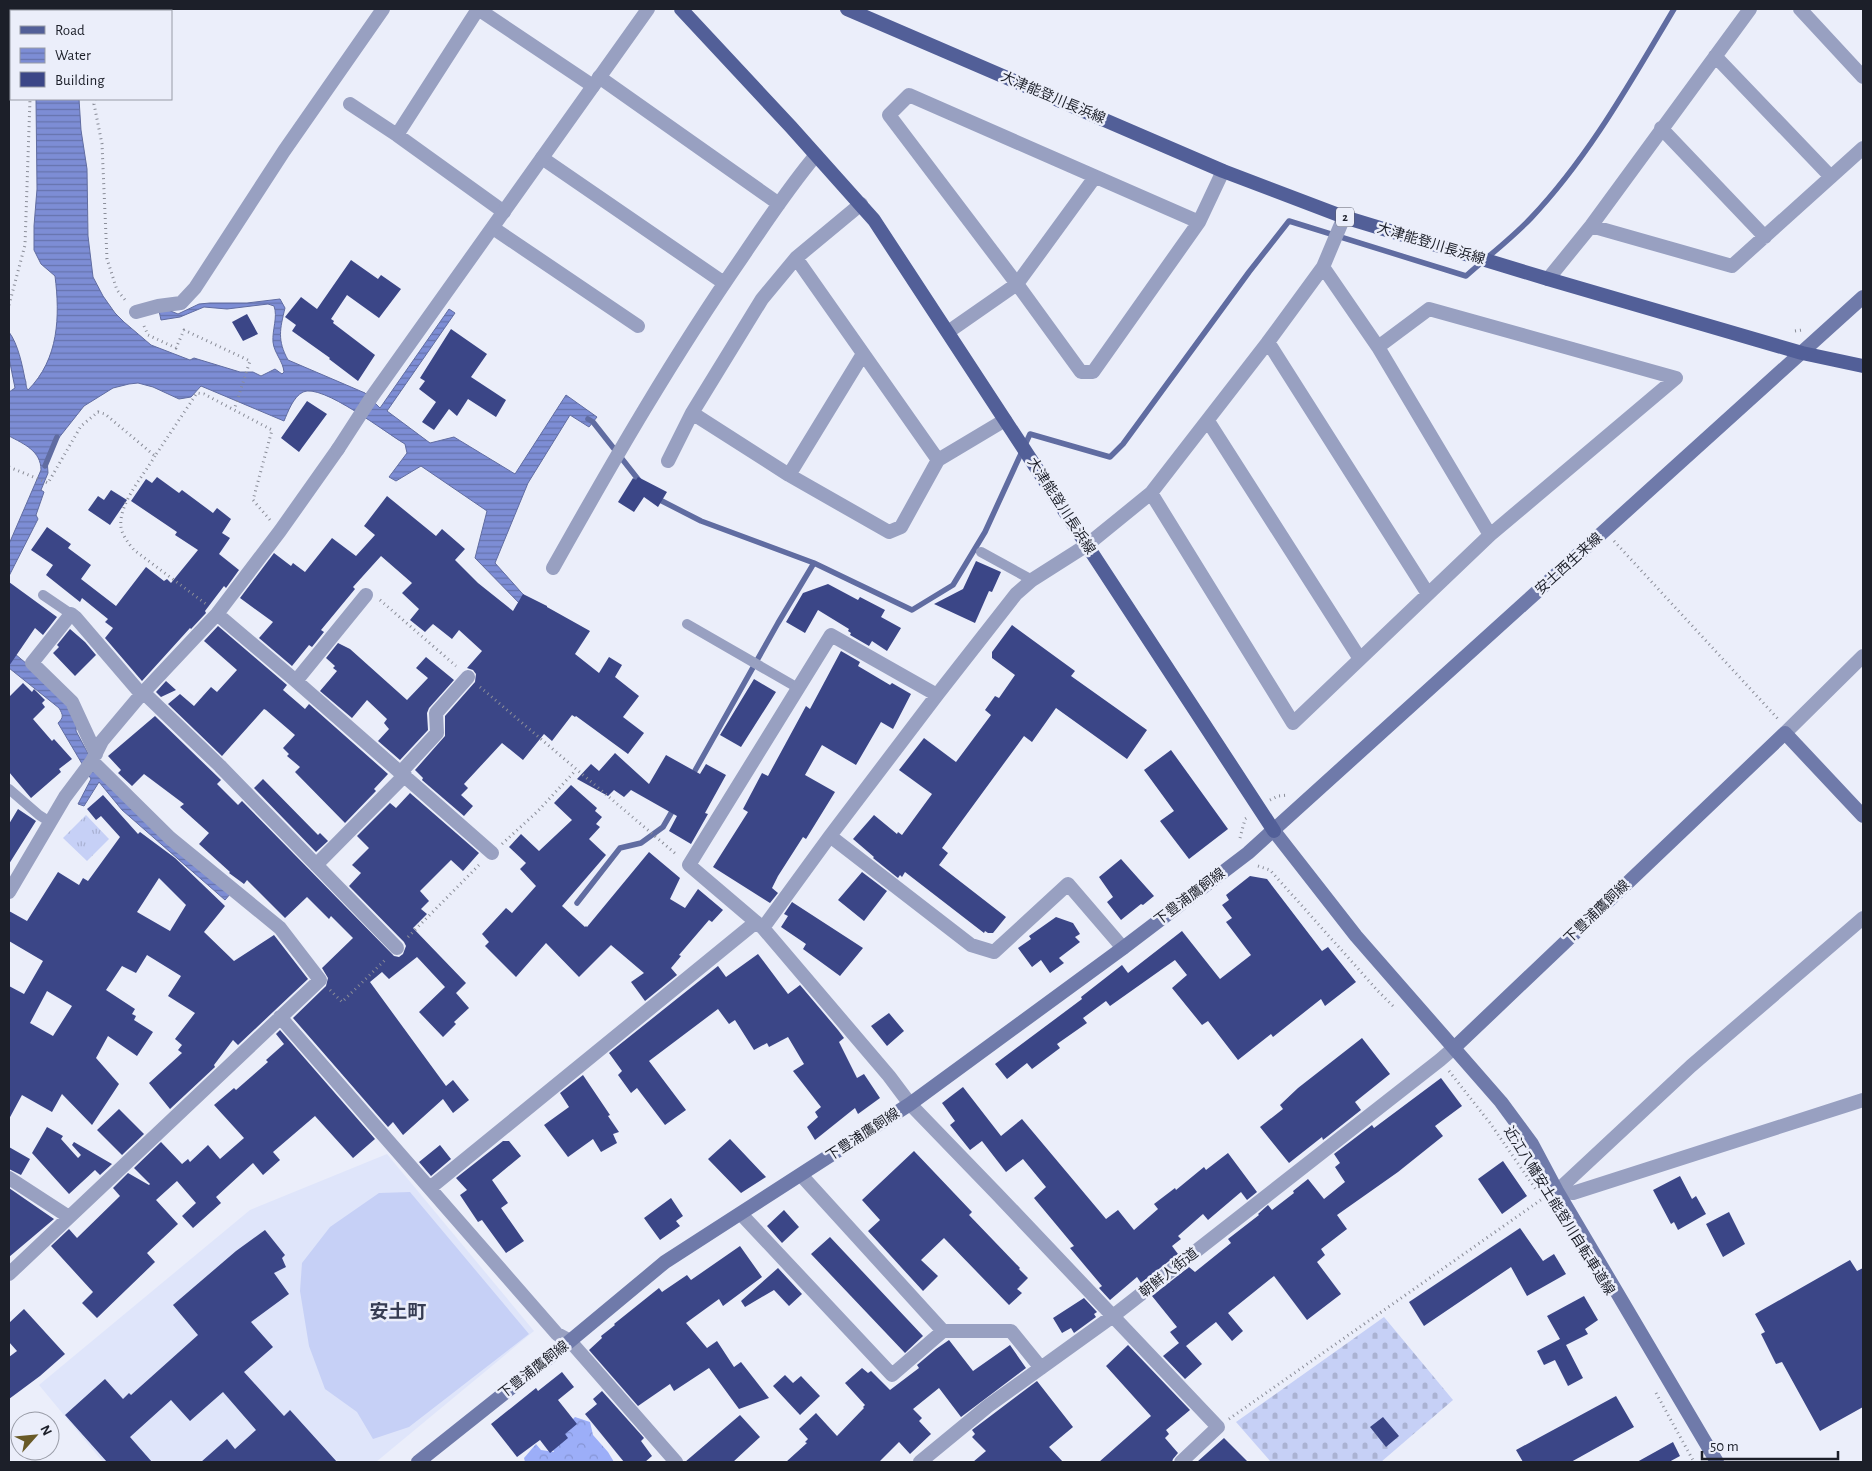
<svg xmlns="http://www.w3.org/2000/svg" width="1872" height="1471" font-family="'Alegreya Sans','Noto Sans JP',sans-serif">
<style>
.built{fill:#dfe5fa}
.grass{fill:url(#grass-tufts)}
.forest{fill:url(#forest-crowns)}
.cemetery{fill:url(#cemetery-stones)}
.pitch{fill:#c6d0f6}
.water{fill:url(#water-rules);stroke:#606ca1}
.lines{fill:none;stroke-linecap:round;stroke-linejoin:round}
.stream{stroke:#606ca1;stroke-width:5.5}
.building{fill:#3b4687;fill-rule:evenodd}
.path{stroke:#8a8d98;stroke-width:3;stroke-dasharray:1 4;stroke-linecap:butt}
.service{stroke:#98a0c1;stroke-width:10}
.minor{stroke:#98a0c1;stroke-width:14}
.tertiary{stroke:#98a0c1;stroke-width:14}
.secondary{stroke:#6f7aaa;stroke-width:14}
.primary{stroke:#525f98;stroke-width:14}
.labels{text-anchor:middle;dominant-baseline:central;stroke-width:5;stroke-linejoin:round;paint-order:stroke}
.shield{fill:#ebeefa;stroke:#5a5d68;stroke-width:1}
.shield-label{font-size:12px;font-weight:bold;fill:#1c1f29}
.street-label{font-size:14px;fill:#1c1f29;stroke:#ebeefa}
.district-label{font-size:19px;font-weight:bold;fill:#363c52;stroke:#ebeefa}
</style>
<defs>
<pattern id="grass-tufts" width="24" height="20" patternUnits="userSpaceOnUse" patternTransform="scale(1.25)"><rect width="24" height="20" fill="#c6d0f6"/><path d="M3 7l-1-3M5 7V3M7 7l1-3M15 17l-1-3M17 17v-4M19 17l1-3" fill="none" stroke="#aab2d3"/></pattern>
<pattern id="forest-crowns" width="20" height="18" patternUnits="userSpaceOnUse" patternTransform="scale(1.25)"><rect width="20" height="18" fill="#9caef8"/><path d="M2 6a3 3 0 1 1 6 0M12 15a3 3 0 1 1 6 0" fill="none" stroke="#8695d5"/></pattern>
<pattern id="cemetery-stones" width="16" height="16" patternUnits="userSpaceOnUse" patternTransform="scale(1.25)"><rect width="16" height="16" fill="#c6d0f6"/><path d="M2 7V4a2 2 0 0 1 4 0v3zM10 15v-3a2 2 0 0 1 4 0v3z" fill="#aab2d3"/></pattern>
<pattern id="water-rules" width="6" height="5" patternUnits="userSpaceOnUse" patternTransform="scale(1.25)"><rect width="6" height="5" fill="#7d8dd5"/><path d="M0 2.5h6" fill="none" stroke="#6673ad"/></pattern>
</defs>
<rect width="100%" height="100%" fill="#ebeefa"/>
<path class="built" d="M387 1154 534 1331 376 1462H103L39 1385 250 1210Z"/>
<path class="grass" d="M86 815 109 839 87 861 63 838Z"/>
<path class="forest" d="M575 1417 590 1422 593 1435 608 1452 614 1462H525L524 1458 536 1444 541 1450 554 1452 550 1443Z"/>
<path class="cemetery" d="M1384 1317 1453 1400 1381 1462H1271L1236 1422Z"/>
<path class="pitch" d="M410 1192 529 1334 409 1427 373 1439 357 1412 325 1389 309 1346 300 1291 302 1263 330 1227 379 1193Z"/>
<path class="water" d="M36 99H79L81 130 87 169 88 236 93 277 103 296 115 313 124 322 151 345 190 360 194 358 240 372H253L261 376 275 369 282 374 284 372C283 361 274 353 273 342 272 330 278 317 274 306L268 304 227 309 204 307 180 317 161 320 158 306 178 314 199 304 210 303H247L280 299 285 308C280 329 277 340 288 360L365 393 380 408 449 309 455 313 387 411 430 443 454 437 515 474 566 395 597 417 589 427 570 415 528 483 495 563 529 601 523 607 475 558 487 511 421 466 396 481 389 477 407 453 405 444C386 433 322 383 303 392 293 397 288 412 284 421L201 386 191 397 179 399 153 387 138 383 129 384 113 388 84 406 50 449 47 459 48 473 41 490 44 492 36 515 38 519 9 576V544L41 470C41 451 24 444 9 436V392L15 388 9 358V332C18 344 22 364 25 379 27 384 25 386 28 390 59 359 60 316 55 276L41 264 34 250V226L37 189Z
M9 649 27 664 77 716 76 731 92 761 231 893 225 900 122 810 99 782 84 806 78 804 91 779 58 723C64 717 63 715 59 708L9 668Z"/>
<g class="lines">
<path class="stream" d="M78 11 79 9
M588 419 593 422 641 483
M45 466 57 437
M656 498 701 521 814 563 912 610 953 585 985 532 1030 434 1110 457 1123 444 1249 272 1289 221 1466 276C1487 257 1511 239 1531 218 1589 157 1631 81 1674 9
M692 776 778 623 814 563
M577 903 620 848 641 843 663 827 674 808"/>
</g>
<path class="building" d="M351 260 378 279 381 275 401 289 379 318 347 295 331 319 334 321 333 323 375 355 358 381 329 359 330 358 292 331 296 325 285 317 301 297 317 309Z
M247 314 258 334 243 341 232 322Z
M451 329 487 354 471 377 506 400 496 417 468 399 457 416 449 409 434 430 422 422 436 402 419 389 425 381 420 378Z
M307 401 327 414 299 452 281 438Z
M157 477 179 493 182 490 213 513 217 508 231 519 222 533 230 538 219 554 239 570 226 588 224 586 205 611 206 613 191 629 190 628 142 681 105 638 113 628 105 622 108 619 82 598 80 602 46 575 53 565 31 550 47 527 71 544 68 548 91 565 81 579 116 606 146 567 164 581 167 579 171 583 198 550 175 535 177 532 131 501 146 479 152 483Z
M638 477 667 492 658 507 644 497 634 512 618 502 633 478 636 480Z
M111 490 127 500 110 525 88 510 98 496 104 500Z
M387 496 436 536 442 529 465 549 455 560 478 583 513 611 523 594 547 606V607L590 631 575 654 599 673 609 657 622 665 615 677 639 696 623 717 644 733 628 754 576 716 575 717 572 715 552 741 544 734 523 760 502 743 464 784 468 788 461 795 473 806 464 816 422 780 423 778 415 770 445 736V716L475 682 476 674 473 670 467 668 482 651 459 630 452 639 433 624 425 632 410 620 419 609 402 593 412 583 381 556 353 587 355 589 321 630 324 632 312 647 309 645 292 666 259 638 273 622 240 598 274 553 291 566 293 563 305 572 332 538 356 556 375 535 364 526Z
M976 561 1001 572 992 592 989 591 975 623 934 604 963 589Z
M9 582 57 617 43 635 35 628 9 666Z
M828 584 858 600 860 597 885 610 881 617 901 628 887 651 872 641 869 646 850 635 851 633 848 631 849 629 818 610 805 633 786 622 803 593Z
M1012 625 1075 671 1071 676 1147 730 1127 759 1056 708 1032 742 1024 736 942 848 948 853 939 865 1006 917 993 933H988L985 931 984 933 905 872 902 877 900 875 898 878 873 858 874 857 853 839 874 815 897 834 898 832 902 835 932 794 899 770 924 738 956 762 991 715 985 710 995 696 999 698 1015 675 992 658V652Z
M218 626 287 685 283 690 305 709 309 704 388 774 374 789 376 791 345 823 295 772 300 767 287 756 289 754 283 748 295 735 266 710 264 709 222 756 168 704 180 694 194 706 211 687 217 692 237 670 204 641Z
M70 629 85 642 96 655 75 676 53 653 59 647 57 645Z
M338 643 350 649 407 700 428 678 416 668 426 657 454 680 429 708 427 713 428 730 400 760 378 741 389 729 384 723 387 719 367 700 352 718 320 691 337 671 333 668 335 666 326 658Z
M841 651 860 662 858 666 890 685 892 683 911 694 893 729 881 722 856 765 822 745 805 775 835 792 806 839 803 837 778 876 772 888 778 893 770 903 713 867 748 812 743 809 762 773 768 776 806 706 810 709Z
M754 679 776 692 741 747 720 735Z
M166 681 176 690 161 697 156 692Z
M23 683 32 692 34 689 45 700 42 703 45 707 33 719 52 741 54 739 72 759 59 769 61 772 31 798 9 772V697Z
M155 716 221 780 217 784 238 805 242 801 394 956 399 957 403 954 406 946 404 942 349 886 361 873 352 865 369 848 357 836 390 803 396 808 410 793 479 853 463 871 451 860 420 891 429 901 421 909 427 914 413 928 466 983 456 993 469 1008 454 1022 456 1024 443 1037 419 1012 445 987 417 957 389 979 382 972 370 982 446 1086 453 1080 469 1100 453 1113 443 1099 403 1135 393 1122 388 1127 293 1018 326 986 328 978 322 968 353 938 331 916 329 919 307 897 285 918 247 880 244 884 229 873 230 872 199 844 209 833 180 807 184 804 144 774 132 786 118 773 121 770 108 756Z
M1171 750 1228 829 1189 859 1160 821 1174 811 1144 770Z
M615 753 649 784 666 755 700 774 706 764 726 775 705 813 708 814 691 844 669 831 677 816 631 790 624 797 614 790 608 796 577 779 591 764 599 771Z
M263 779 318 835 320 833 328 841 316 852 254 788Z
M571 785 597 808 595 811 602 817 596 824 600 827 589 839 606 855 562 906 585 927 586 926 587 927 649 852 680 878 670 899 685 908 698 889 723 910 712 922 709 920 679 955 681 956 671 968 677 975 645 1001 631 982 644 973 611 945 579 977 546 943 516 977 485 946 489 942 482 934 506 908 512 913 536 886 520 869 526 863 509 847 521 834 539 851 572 820 554 803Z
M103 795 138 834 140 832 175 858 225 906 204 932 234 961 274 935 308 979 238 1045 233 1040 214 1065 215 1067 170 1109 149 1083 182 1053 178 1050 182 1045 175 1039 195 1013 168 996 181 976 147 955 136 973 122 966 106 990 135 1009 132 1014 136 1016 134 1020 153 1032 137 1056 108 1036 96 1058 119 1084 92 1125 62 1094 52 1112 22 1095 9 1119V986L24 994 43 961 9 941V911L27 921 58 872 79 885 83 878 88 881 120 837 101 816 96 820 87 809ZM159 878 186 905 170 931 137 912ZM47 991 72 1006 53 1036 30 1023Z
M18 809 36 821 9 864V824Z
M1121 859 1154 896 1143 905 1141 904 1121 920 1107 902 1113 897 1099 877Z
M862 872 887 891 864 921 838 900Z
M1250 876 1267 879 1322 951 1328 947 1356 982 1325 1006 1321 999 1273 1037 1271 1034 1238 1060 1208 1021 1202 1025 1172 988 1187 975 1175 960 1110 1006 1106 1001 1083 1018 1087 1023 1057 1044 1060 1048 1032 1069 1027 1063 1007 1079 995 1064 1082 999 1081 997 1122 965 1128 973 1182 931 1220 979 1251 955 1226 922 1232 918 1222 905 1229 900 1226 895Z
M792 902 863 948 840 976 803 949 806 944 781 927 788 916 784 914Z
M1056 917 1073 923 1080 934 1075 937 1080 942 1059 958 1064 963 1050 973 1041 960 1032 967 1018 948 1031 939 1029 936Z
M758 954 788 994 800 985 838 1030 844 1038 839 1042 857 1078 864 1074 880 1098 858 1114 855 1108 815 1140 807 1127 818 1117 815 1112 821 1107 793 1071 804 1064 788 1037 769 1047 767 1043 754 1050 735 1020 729 1024 718 1009 649 1061 686 1110 665 1125 637 1088 631 1093 618 1075 622 1071 609 1053 718 966 726 977Z
M889 1013 904 1031 887 1046 871 1026Z
M280 1030 375 1139 353 1158 315 1116 273 1152 280 1160 263 1175 253 1163 216 1197 221 1203 193 1228 182 1216 196 1203 177 1181 156 1200 178 1224 147 1253 155 1262 97 1318 82 1303 93 1292 51 1246 69 1229 77 1238 120 1196 113 1188 128 1173 149 1185 150 1184 134 1168 161 1142 182 1164 188 1159 190 1162 208 1145 220 1159 244 1138 214 1105 234 1088 236 1090 268 1062 266 1060 284 1044 276 1034Z
M1362 1038 1390 1074 1355 1102 1361 1110 1323 1140 1322 1137 1289 1163 1260 1127 1283 1109 1280 1105 1298 1088Z
M583 1075 610 1115 608 1116 619 1132 613 1134 617 1143 601 1152 593 1139 568 1157 544 1125 569 1107 560 1093Z
M1441 1078 1462 1106 1435 1126 1443 1136 1398 1172 1337 1215 1347 1229 1321 1249 1325 1255 1317 1262 1341 1294 1307 1320 1274 1276 1228 1313 1243 1331 1232 1341 1216 1322 1186 1346 1202 1364 1185 1379 1163 1356 1179 1343 1170 1332 1177 1327 1152 1296 1189 1267 1195 1272 1231 1243 1228 1239 1259 1215 1258 1214 1268 1205 1272 1210 1294 1193 1293 1191 1308 1179 1324 1199 1345 1182 1335 1167 1340 1163 1334 1154 1372 1125 1374 1128Z
M963 1087 1001 1136 1022 1119 1106 1219 1118 1210 1134 1230 1158 1209 1154 1204 1175 1188 1176 1190 1204 1167 1206 1170 1228 1153 1257 1192 1247 1200 1241 1192 1208 1220 1203 1214 1178 1236 1181 1239 1172 1246 1178 1254 1141 1283 1137 1277 1110 1300 1099 1288 1102 1286 1070 1248 1074 1246 1034 1198 1046 1187 1023 1159 1006 1172 982 1141 970 1150 950 1125 955 1121 942 1103Z
M119 1109 144 1134 122 1155 97 1130Z
M47 1127 63 1136 61 1139 78 1158 81 1155 72 1145 74 1142 112 1164 100 1175 95 1170 69 1194 32 1153Z
M730 1139 766 1177 741 1193 708 1159Z
M503 1141H509L521 1156 492 1180 508 1203 501 1208 524 1241 506 1253 482 1220 478 1222 460 1195 467 1190 456 1178Z
M440 1145 451 1159 431 1176 419 1162Z
M9 1147 30 1159 21 1175 9 1169Z
M914 1151 972 1212 969 1215 1020 1268 1019 1269 1028 1278 1017 1289 1022 1293 1009 1305 944 1238 921 1260 938 1276 923 1291 868 1231 880 1220 862 1200Z
M1503 1161 1527 1196 1502 1214 1478 1179Z
M1680 1176 1692 1199 1696 1196 1706 1214 1678 1230 1674 1222 1671 1224 1653 1190Z
M9 1188 54 1219 9 1257Z
M671 1198 683 1216 676 1221 680 1226 660 1240 644 1218Z
M784 1210 799 1227 782 1243 767 1226Z
M1729 1212 1745 1244 1723 1257 1706 1224Z
M1520 1228 1543 1261 1554 1254 1566 1274 1527 1296 1511 1267 1424 1326 1409 1302Z
M265 1230 285 1255 282 1258 286 1267 274 1273 289 1294 251 1322 273 1347 244 1372 284 1416 290 1410 337 1462H201L227 1439 235 1449 256 1430 223 1392 190 1421 171 1400 130 1437 152 1462H107L65 1415 105 1379 123 1399 129 1393 131 1395 198 1335 173 1305 236 1251Z
M830 1237 923 1336 905 1353 811 1254Z
M740 1246 762 1277 723 1306 719 1299 686 1323 707 1348 717 1341 734 1367 741 1362 769 1398 739 1409 709 1368 674 1391 670 1384 638 1406 589 1350 602 1338 601 1336 615 1325 614 1324 659 1288 662 1292 687 1275 691 1280Z
M1850 1260 1857 1271 1863 1268V1407L1820 1431 1782 1362 1776 1364 1761 1334 1765 1332 1755 1314Z
M778 1268 802 1294 789 1306 774 1290 745 1307 741 1301Z
M1584 1296 1598 1320 1585 1329 1588 1334 1566 1345 1583 1378 1568 1386 1555 1360 1544 1365 1537 1351 1560 1339 1547 1316Z
M1084 1298 1097 1312 1094 1314 1096 1317 1074 1333 1071 1328 1062 1333 1053 1318Z
M24 1309 65 1354 40 1376 9 1399V1357L17 1351 9 1342V1323Z
M949 1340 973 1371 1010 1345 1026 1368 961 1417 939 1388 913 1409 922 1418 919 1421 931 1434 910 1454 899 1442 879 1462H786L807 1443 805 1442 808 1439 799 1429 816 1413 837 1436 864 1408 863 1407 865 1405 845 1383 862 1368 868 1373 871 1371 890 1390 919 1368 917 1365 936 1349Z
M1128 1345 1190 1410 1166 1430 1169 1434 1165 1438 1178 1453 1173 1459 1172 1462H1099L1151 1416 1106 1366Z
M562 1372 574 1387 558 1400 577 1424 565 1434 568 1438 550 1453 540 1440 517 1457 491 1424 536 1388 538 1391Z
M785 1375 793 1383 801 1376 820 1396 800 1415 773 1386Z
M1037 1381 1073 1427 1049 1447 1063 1462H973L986 1451 972 1437 975 1434 972 1430Z
M602 1391 644 1438 641 1441 652 1456 645 1462H624L585 1414 597 1404 593 1399Z
M1616 1396 1634 1427 1571 1462H1523L1516 1450Z
M740 1415 760 1437 733 1462H685Z
M1383 1417 1399 1436 1386 1447 1370 1427Z
M1224 1438 1248 1462H1197Z
M1673 1442 1680 1456 1669 1462H1637Z"/>
<g class="lines">
<path class="path" d="M52 9V11
M110 11V9
M95 99 94 104 102 144 107 259 117 290 126 301
M9 305 25 245 30 99
M144 326 148 335 176 348 184 330 250 361 234 410
M1795 331 1802 330
M155 456C144 475 118 504 121 527 122 535 129 544 134 550L206 604
M9 467 48 483 81 426 98 412 105 414 155 456 197 393 204 394 272 430 253 500 270 520
M1614 541 1779 720
M380 600 456 666
M480 687 677 855
M1270 800 1278 796 1288 795
M1240 838 1245 819 1248 817
M502 844 537 812 576 770
M1258 866 1270 870 1378 991 1395 1008
M408 937 481 863
M330 990 342 1002 386 959
M1449 1071 1490 1123 1537 1191
M1656 1393 1694 1462
M1229 1419 1545 1197"/>
<path class="service" d="M981 552 1032 580
M43 595 71 614
M687 624 798 688
M9 789 39 815 50 822"/>
<path class="minor" d="M1800 9 1863 77
M1715 56 1831 177
M599 77 779 204
M350 104 397 135 504 212
M1661 128 1765 237
M397 135 478 9 593 86
M542 158 724 283
M861 204 796 258 762 299 692 413 789 475 889 532 901 527 938 460 1005 420
M1199 222 909 95 889 115 1017 284 1081 372H1093L1199 222 1223 171
M1591 226 1732 266 1863 148
M493 228 638 326
M796 258 938 460
M1323 267 1378 347 1490 535
M1548 279 1591 226 1750 9
M136 312 158 306 181 303 195 288 284 151 383 9
M948 332 1017 284 1095 177
M1268 342 1428 594
M1208 421 1360 659
M668 461 692 413
M789 475 863 354
M1151 493 1293 723 1490 535 1676 378 1429 309 1378 347
M553 568C613 461 673 357 743 256 766 222 789 187 816 155
M217 614 296 681 366 595
M296 681 492 853
M144 693 220 766 397 948
M937 695 831 635 689 865 763 928 889 1076 910 1104 997 1194 1218 1427 1181 1462
M1785 733 1863 656
M96 754 72 702 32 663 71 614 76 618 142 695
M401 772 437 733 436 713 468 677
M830 836 971 945 994 952 1068 884 1123 948
M316 865 405 775
M9 892 65 797 92 761 102 741 139 697 217 614 280 531 338 449
M763 928 830 836 937 695 1016 594 1032 580 1087 545 1151 493 1268 342 1323 267 1344 217
M280 1017 557 1334 570 1341 676 1462
M9 1178 69 1217
M430 1188 756 922
M1557 1191 1691 1066 1863 918
M1557 1191 1573 1193 1863 1100
M741 1214 892 1375 943 1331 801 1175
M9 1274 320 980 280 928 170 838 92 761
M943 1331H1011L1041 1368
M920 1462 988 1406 1113 1316 1440 1060 1455 1047"/>
<path class="tertiary" d="M338 449 371 398 648 9"/>
<path class="secondary" d="M1274 831 1356 936 1501 1102 1532 1144 1557 1191 1717 1462
M1455 1047 1785 733 1863 816
M418 1462 570 1341 665 1262 910 1104 1123 948 1248 853 1863 297"/>
<path class="primary" d="M681 9 791 127 874 220 1274 831
M847 9 1223 171 1344 217 1548 279 1802 353 1863 366"/>
</g>
<g class="labels">
<rect class="shield" x="1336" y="207.5" width="18" height="19" rx="4"/>
<g class="shield-label">
<text x="1345" y="217">2</text>
</g>
<g class="street-label">
<text transform="translate(1053 98) rotate(23)">大津能登川長浜線</text>
<text transform="translate(1431 244) rotate(17)">大津能登川長浜線</text>
<text transform="translate(1061 506) rotate(57)">大津能登川長浜線</text>
<text transform="translate(1569 564) rotate(-42)">安土西生来線</text>
<text transform="translate(1190 897) rotate(-37)">下豊浦鷹飼線</text>
<text transform="translate(1597 912) rotate(-44)">下豊浦鷹飼線</text>
<text transform="translate(863 1135) rotate(-33)">下豊浦鷹飼線</text>
<text transform="translate(1559 1211) rotate(58)">近江八幡安土能登川自転車道線</text>
<text transform="translate(1169 1273) rotate(-38)">朝鮮人街道</text>
<text transform="translate(534 1370) rotate(-38)">下豊浦鷹飼線</text>
</g>
<g class="district-label">
<text x="398" y="1312">安土町</text>
</g>
</g>
<rect width="1872" height="1471" fill="none" stroke="#1c1f29" stroke-width="20"/>
<rect x="10" y="10" width="162" height="90" fill="#ebeefa" stroke="#989ba6"/>
<rect x="20" y="26" width="25" height="8" fill="#525f98" stroke="#989ba6"/>
<text x="55" y="35" font-size="15" fill="#1c1f29">Road</text>
<rect x="20" y="48" width="25" height="15" fill="url(#water-rules)" stroke="#989ba6"/>
<text x="55" y="60" font-size="15" fill="#1c1f29">Water</text>
<rect x="20" y="72" width="25" height="15" fill="#3b4687" stroke="#989ba6"/>
<text x="55" y="85" font-size="15" fill="#1c1f29">Building</text>
<g transform="translate(35 1436) rotate(63)"><circle r="24" fill="#ebeefa" stroke="#989ba6"/>
<path d="M0-4L9 19L0 12L-9 19Z" fill="#695a27"/>
<text y="-8" font-size="14" font-weight="bold" text-anchor="middle" fill="#1c1f29">N</text>
</g>
<path d="M1702 1451v8h136v-8" fill="none" stroke="#1c1f29" stroke-width="2.5"/>
<text x="1710" y="1451" font-size="15" fill="#1c1f29" stroke="#ebeefa" stroke-width="4" paint-order="stroke">50 m</text>
</svg>
